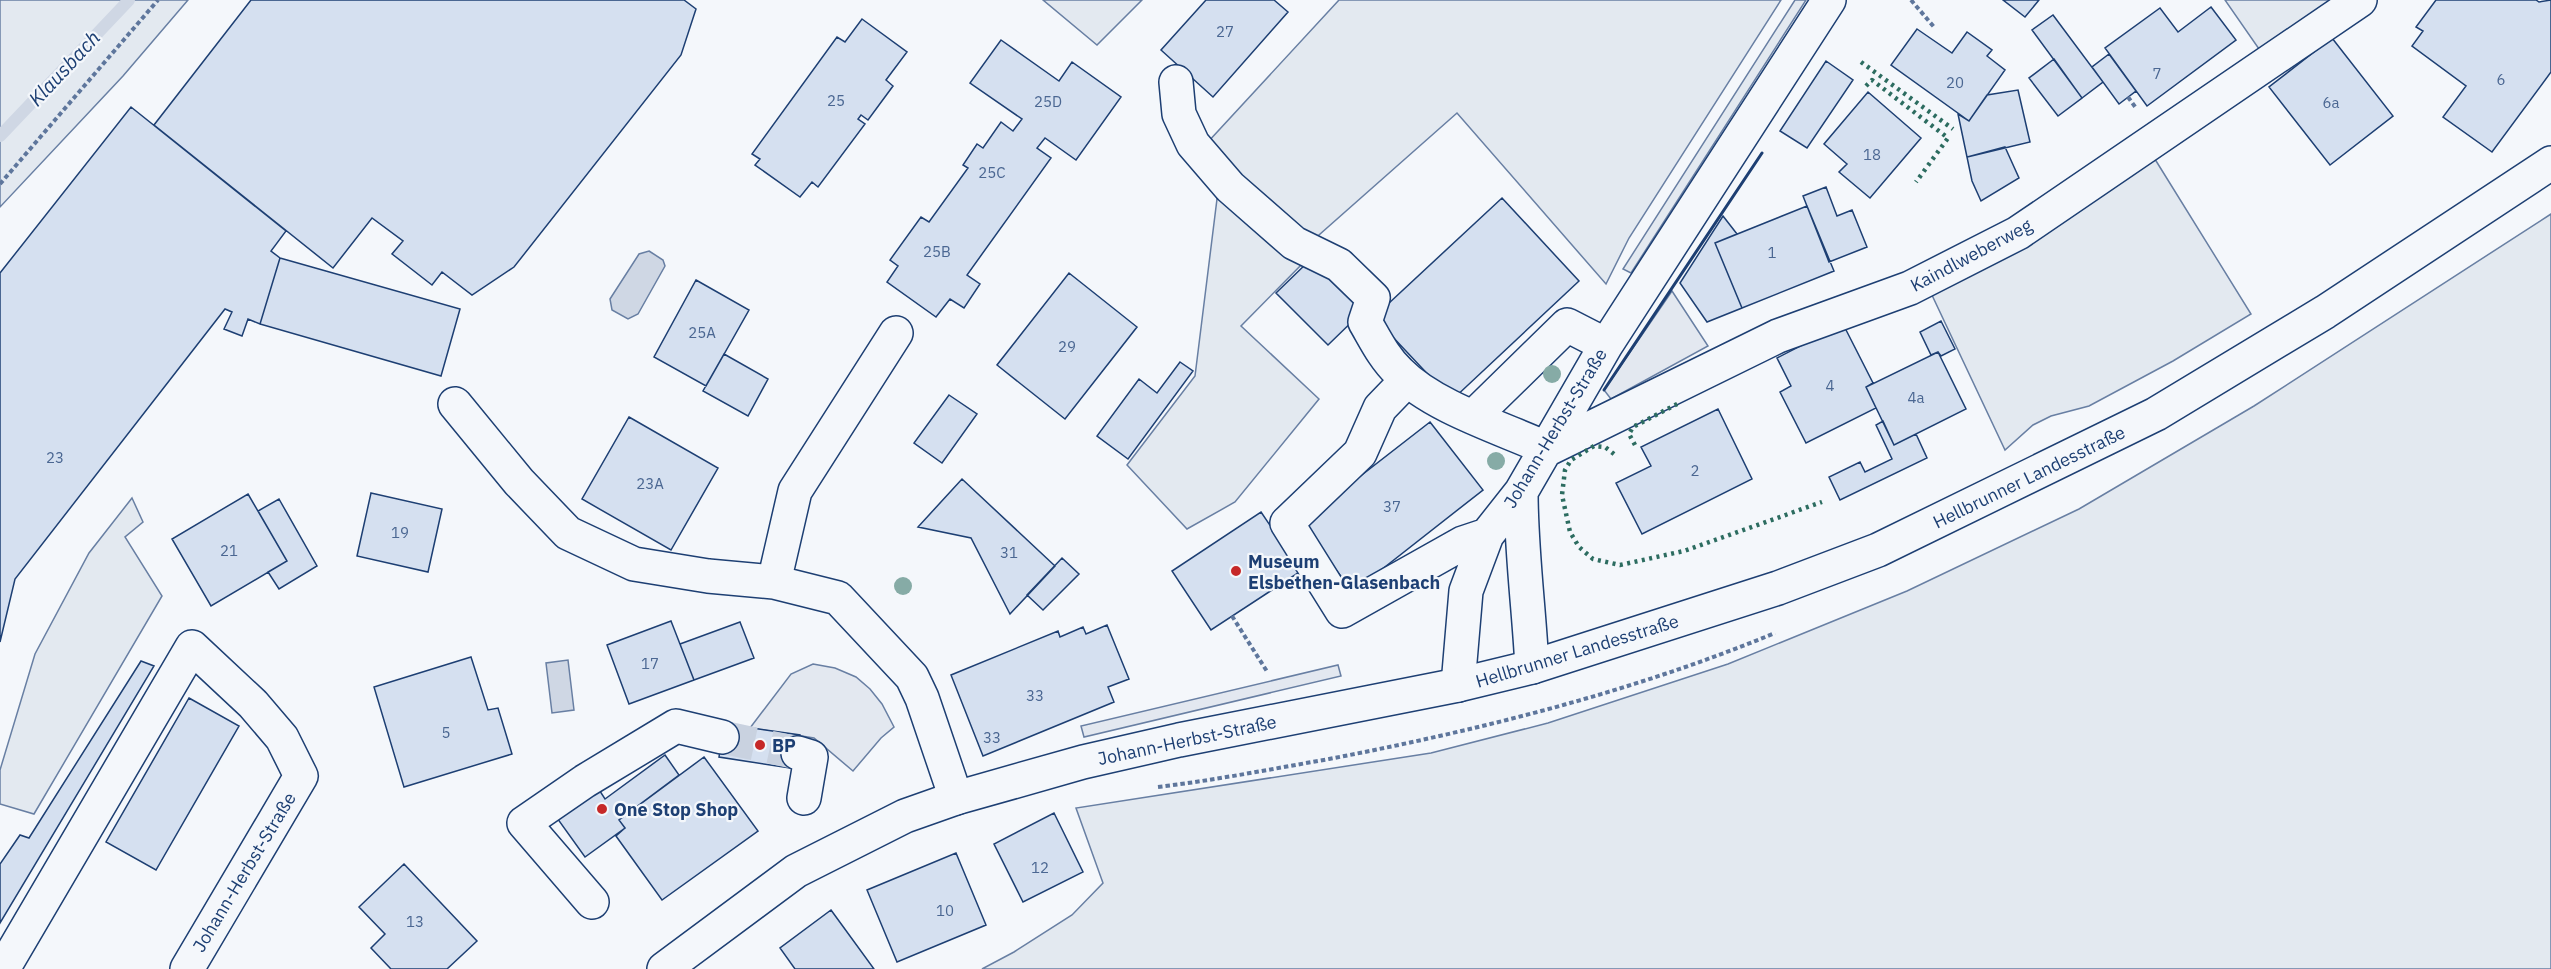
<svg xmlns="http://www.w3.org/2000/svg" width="2551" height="969" font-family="'IBM Plex Sans',sans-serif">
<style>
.green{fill:#e3e9f0;stroke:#687fa3;stroke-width:1.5}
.parking{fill:#e3e8f0;stroke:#687fa3;stroke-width:1.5}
.water{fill:#cfd7e4;stroke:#687fa3;stroke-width:1.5}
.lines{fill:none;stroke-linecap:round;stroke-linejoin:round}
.stream{stroke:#cfd7e4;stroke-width:12}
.building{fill:#d5e0f0;stroke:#1d3f73;stroke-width:1.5}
.minor-tunnel{stroke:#c9d2e0;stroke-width:33;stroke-dasharray:33 16;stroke-linecap:butt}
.minor-casing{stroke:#1d3f73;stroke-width:36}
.major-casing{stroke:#1d3f73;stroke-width:36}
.path{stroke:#5e769c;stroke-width:4;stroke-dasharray:4.5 3;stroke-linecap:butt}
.minor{stroke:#f4f7fb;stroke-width:33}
.major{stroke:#f4f7fb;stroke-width:33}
.hedge{stroke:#2c6c60;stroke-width:4.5;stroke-dasharray:3 4.5;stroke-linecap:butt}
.wall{stroke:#1d3f73;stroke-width:3}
.tree{fill:#86aba6}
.poi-dot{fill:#c62828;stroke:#f4f7fb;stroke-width:2}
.labels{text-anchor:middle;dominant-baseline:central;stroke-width:4.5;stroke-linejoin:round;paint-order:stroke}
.number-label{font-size:15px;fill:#4b6792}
.street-label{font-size:18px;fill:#1d3f73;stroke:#f4f7fb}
.poi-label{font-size:18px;font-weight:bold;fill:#1d3f73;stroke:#f4f7fb;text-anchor:start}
.water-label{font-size:20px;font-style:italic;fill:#1d3f73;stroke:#f4f7fb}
</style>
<rect width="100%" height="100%" fill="#f4f7fb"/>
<path class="green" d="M0 0H188L123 76 0 207Z
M1043 0H1142L1097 45Z
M1339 0H1781L1629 238 1606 284 1457 113 1311 242 1207 143Z
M1795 0H1806L1631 273 1623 269Z
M2225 0H2334L2259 49Z
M2153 156 2251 314 2173 361 2089 406 2051 416 2033 425 2005 450 1931 293Z
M1218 191 1304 262 1241 326 1319 399 1235 502 1187 529 1127 465 1195 376Z
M2551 214V969H982L1014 952 1072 915 1103 883 1076 808 1431 753 1548 723 1728 664 1907 591 2079 509 2254 406Z
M132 498 143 522 125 537 162 596 34 814 0 804V770L35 654 89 553Z"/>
<path class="parking" d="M1672 291 1708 346 1611 399 1604 390Z
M813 664 835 668 856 677 870 689 882 704 894 727 881 738 853 771 814 738 750 728 791 674Z
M1338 665 1341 676 1084 737 1081 726Z"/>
<path class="water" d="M649 251 663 260 665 266 638 314 628 319 612 310 610 299 639 254Z
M568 660 574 710 552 713 546 663Z"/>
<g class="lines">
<path class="stream" d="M0 136 129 0"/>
</g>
<path class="building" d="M251 0H684L696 9 681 55 514 267 472 295 442 272 432 285 392 254 403 241 372 218 333 268 154 125Z
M1206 0H1274L1288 12 1213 97 1161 50Z
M2003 0H2039L2025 17Z
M2436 0H2536L2539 2 2551 0V72L2492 152 2443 117 2466 86 2412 46 2423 31 2416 27Z
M2211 7 2236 40 2147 106 2105 48 2160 8 2178 32Z
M2053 15 2103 82 2082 98 2032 30Z
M862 19 907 52 886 80 893 86 868 120 861 115 858 119 865 124 818 187 812 182 800 197 755 165 760 159 752 154 837 37 845 42Z
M1917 29 1952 53 1967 32 1992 50 1987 56 2005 70 1969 121 1891 65Z
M2332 38 2393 116 2330 165 2269 87Z
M1001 40 1059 81 1072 62 1121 97 1076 160 1045 138 1037 148 1051 158 967 275 980 284 964 308 950 299 936 317 887 282 898 266 890 260 921 217 929 222 968 168 963 165 977 144 983 148 1001 122 1013 131 1022 119 970 83Z
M2109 54 2136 91 2119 104 2092 67Z
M2054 59 2082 98 2058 116 2029 78Z
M1826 61 1853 80 1807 148 1780 131Z
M2018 90 2030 142 1967 157 1958 114 1969 121 1987 95Z
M1868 92 1921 138 1870 198 1839 172 1847 164 1824 144Z
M131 107 286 231 271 251 280 258 260 324 248 319 242 336 224 329 232 312 225 309 15 579 0 642V273Z
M2005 147 2019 178 1981 201 1972 181 1967 157Z
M1826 187 1837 216 1852 210 1867 247 1829 262 1803 196Z
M1502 198 1579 281 1452 400 1374 317Z
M1807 206 1834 271 1742 308 1715 243Z
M1723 216 1737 234 1715 243 1742 308 1707 322 1680 283Z
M280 258 460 309 441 376 260 324Z
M1311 259 1363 311 1328 345 1276 293Z
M1069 273 1137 327 1065 419 997 365Z
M696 280 749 310 706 386 654 357Z
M1941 321 1955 349 1941 356 1938 352 1931 355 1920 332Z
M1843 324 1873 383 1866 387 1876 408 1806 443 1780 392 1791 386 1777 358Z
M1938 352 1966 409 1894 445 1866 387Z
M724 354 768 379 748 416 703 391Z
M1180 362 1193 371 1128 459 1097 436 1139 379 1157 393Z
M949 395 977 414 942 463 914 443Z
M1718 409 1752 479 1642 534 1616 483 1651 466 1641 447Z
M629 417 718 468 671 550 582 499Z
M1883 421 1894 445 1916 434 1927 458 1840 500 1829 477 1860 462 1865 472 1892 459 1876 425Z
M1430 422 1483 490 1353 592 1300 523Z
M962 479 1055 566 1010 614 971 538 918 527Z
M371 493 442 509 428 572 357 556Z
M248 494 287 561 211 606 172 539Z
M279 499 317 566 279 589 268 572 287 561 258 511Z
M1261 512 1301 571 1211 630 1172 571Z
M1062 558 1079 574 1043 610 1027 595Z
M671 621 694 680 629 704 607 645Z
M740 622 754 658 694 680 680 644Z
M1107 625 1129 679 1108 687 1114 702 983 756 951 675 1058 631 1060 637 1083 627 1086 634Z
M471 657 488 710 498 708 512 754 404 787 374 687Z
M141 661 154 666 0 923V864L20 835 29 838Z
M189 698 239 726 156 870 106 842Z
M724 724 800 735 796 769 719 757Z
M665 755 679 775 619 820 625 828 585 857 557 818 598 788 605 799Z
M704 757 758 831 662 900 616 836 625 828 619 820Z
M1054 813 1083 872 1023 902 994 844Z
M956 853 986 925 897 962 867 890Z
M404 864 477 941 447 969H391L371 948 385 934 359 907Z
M831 910 874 969H795L780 948Z"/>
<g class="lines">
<path class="minor-tunnel" d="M722 737 798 753"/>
<g class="minor-casing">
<path id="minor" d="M1176 82 1179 114 1193 144 1230 187 1294 243 1339 265 1373 298 1365 322C1375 339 1384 358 1399 372 1433 407 1502 428 1548 449L1778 336 1910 288 2018 233 2360 0
M1407 380 1380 408 1360 453 1287 523 1342 611 1463 543 1487 535
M455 404 519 482 568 533 634 564 708 576 774 582 838 598 912 677 922 698 956 798
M1474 416 1567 325 1606 345
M1521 492C1521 550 1529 608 1532 667
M774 582 795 491 896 333
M1458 685 1466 591 1487 535 1521 492 1606 345 1829 0
M798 753 811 757 804 798
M592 902 524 823 585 781 676 726 722 737
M3 969 192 647 253 704 282 738 301 776 187 969"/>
</g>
<g class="major-casing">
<path id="major" d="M664 969 796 871 905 816 956 798 1083 762 1179 740 1458 685 1532 667 1778 588 1878 550 2156 414 2325 312 2551 163"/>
</g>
<path class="path" d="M1911 0 1934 27
M2128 97 2136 108
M0 184 158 0
M1232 616 1268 673
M1158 787C1216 780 1272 769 1329 759 1480 730 1632 692 1775 633"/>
<use href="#minor" class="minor"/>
<use href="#major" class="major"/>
<path class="hedge" d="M1861 62 1953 129
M1866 86 1872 80 1948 138 1916 182
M1635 445 1629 434 1633 427 1679 403
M1614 454 1605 447 1594 446 1571 460 1565 470 1562 495 1570 532 1579 547 1593 559 1620 565 1684 551 1822 502"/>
<path class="wall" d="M1604 390 1762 153"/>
</g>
<g class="tree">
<circle cx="1552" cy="374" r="9"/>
<circle cx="1496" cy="461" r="9"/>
<circle cx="903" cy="586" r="9"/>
</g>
<g class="poi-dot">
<circle cx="1236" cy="571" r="6"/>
<circle cx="760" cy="745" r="6"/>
<circle cx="602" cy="809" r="6"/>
</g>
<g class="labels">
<g class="number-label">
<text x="1225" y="31">27</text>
<text x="2157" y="73">7</text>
<text x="2501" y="79">6</text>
<text x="1955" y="82">20</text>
<text x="836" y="100">25</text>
<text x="1048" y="101">25D</text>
<text x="2331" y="102">6a</text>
<text x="1872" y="154">18</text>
<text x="992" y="172">25C</text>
<text x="937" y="251">25B</text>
<text x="1772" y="252">1</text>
<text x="702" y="332">25A</text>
<text x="1067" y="346">29</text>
<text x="1830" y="385">4</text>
<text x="1916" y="397">4a</text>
<text x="55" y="457">23</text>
<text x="1695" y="470">2</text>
<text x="650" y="483">23A</text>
<text x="1392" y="506">37</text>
<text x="400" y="532">19</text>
<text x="229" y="550">21</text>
<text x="1009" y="552">31</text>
<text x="650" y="663">17</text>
<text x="1035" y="695">33</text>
<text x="446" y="732">5</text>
<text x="992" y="737">33</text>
<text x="1040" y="867">12</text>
<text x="945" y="910">10</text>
<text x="415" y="921">13</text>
</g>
<g class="street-label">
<text transform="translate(1971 255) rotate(-28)">Kaindlweberweg</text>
<text transform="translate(1555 428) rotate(-59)">Johann-Herbst-Straße</text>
<text transform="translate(2029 477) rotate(-26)">Hellbrunner Landesstraße</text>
<text transform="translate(1577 651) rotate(-17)">Hellbrunner Landesstraße</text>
<text transform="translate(1187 740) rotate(-12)">Johann-Herbst-Straße</text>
<text transform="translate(244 872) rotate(-59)">Johann-Herbst-Straße</text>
</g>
<g class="poi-label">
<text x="1248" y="561">Museum<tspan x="1248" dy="21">Elsbethen-Glasenbach</tspan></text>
<text x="772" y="745">BP</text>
<text x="614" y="809">One Stop Shop</text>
</g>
<g class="water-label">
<text transform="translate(64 68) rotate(-47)">Klausbach</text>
</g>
</g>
</svg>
